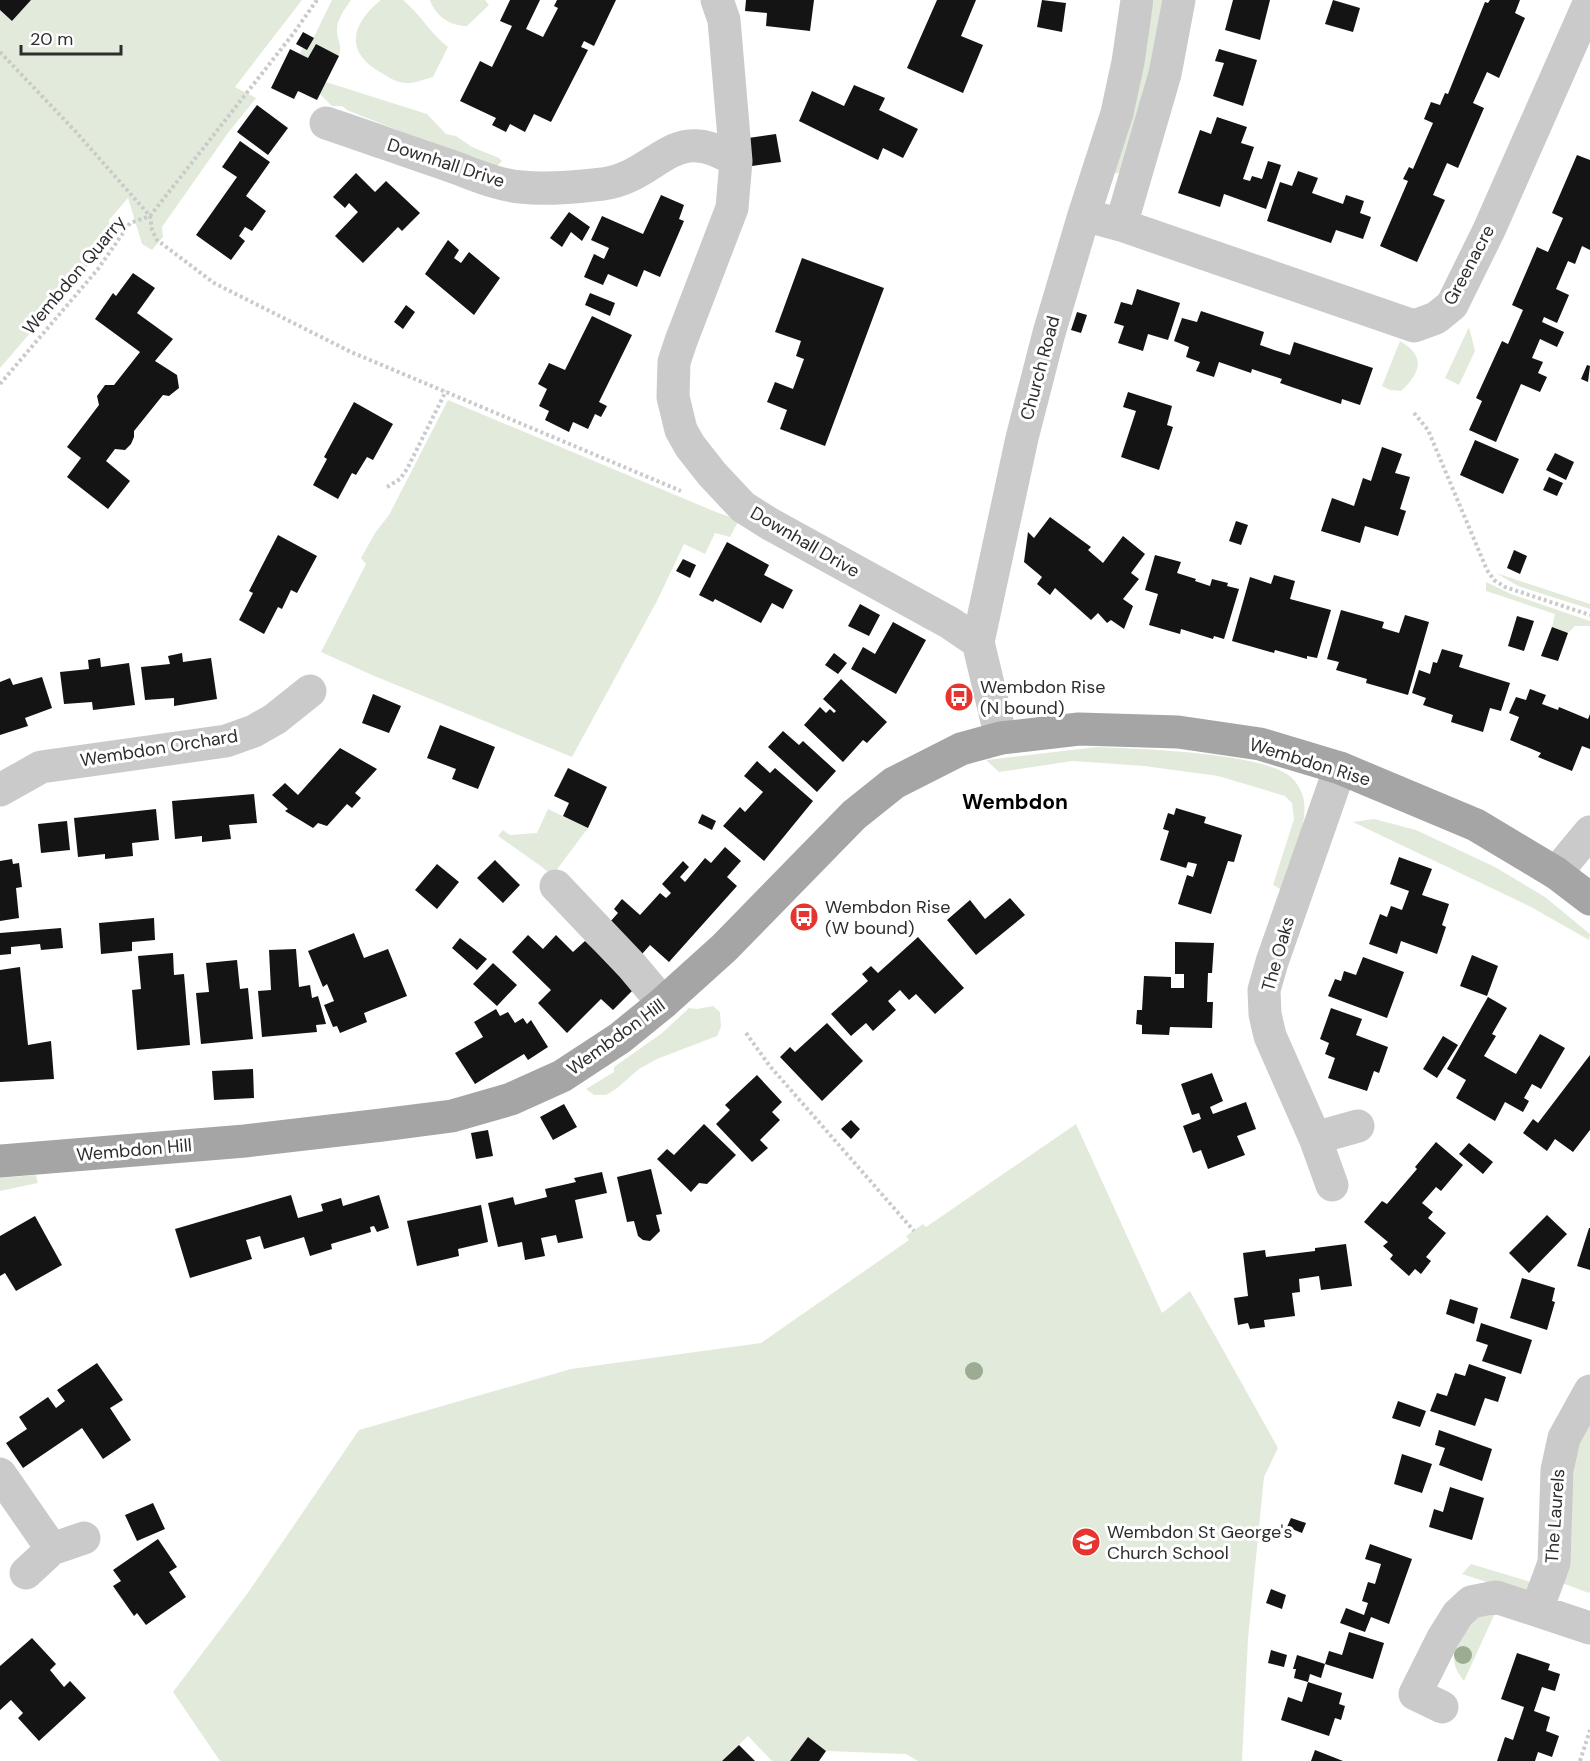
<svg xmlns="http://www.w3.org/2000/svg" width="1590" height="1761" font-family="'DM Sans',sans-serif">
<style>
.green{fill:#e2ebdb}
.building{fill:#141414}
.lines{fill:none;stroke-linecap:round;stroke-linejoin:round}
.path{stroke:#cacaca;stroke-width:4;stroke-dasharray:3 3;stroke-linecap:butt}
.minor{stroke:#cacaca;stroke-width:33}
.major{stroke:#a5a5a5;stroke-width:33}
.tree{fill:#9cac93}
.labels{text-anchor:middle;dominant-baseline:central;stroke-width:6;stroke-linejoin:round;paint-order:stroke}
.street-label{font-size:18px;fill:#2d2d2d;stroke:#fff}
.poi-label{font-size:18px;fill:#2d2d2d;stroke:#fff;text-anchor:start}
.quarter-label{font-size:21px;font-weight:bold;fill:#000;stroke:#fff}
</style>
<rect width="100%" height="100%" fill="#fff"/>
<path class="green" d="M31 0H302L235 87 256 98 228 133 162 227 163 237 152 250 142 244 128 198 109 220 111 239 0 368V10L12 21Z
M332 0H351C345 9 336 20 337 32 338 42 342 44 339 56L316 44 308 58 300 54 303 47 308 49Z
M381 0H403C420 14 430 33 448 47L433 77C425 79 413 84 405 83 394 82 385 75 375 69 343 47 355 21 381 0Z
M430 0H485L489 5 467 26C450 26 435 16 430 0Z
M1154 0H1168L1164 20 1121 171 1116 174 1113 166 1147 37Z
M326 82 427 114 446 134 456 136 472 147 499 158 502 161 494 169 347 110 342 106H332L320 94Z
M1469 327 1475 351 1459 385 1445 378Z
M1400 341C1426 356 1421 373 1401 391L1390 390 1382 386Z
M448 400 716 512 739 520 730 537 715 533 705 554 684 544 657 601 572 757 372 675 321 652 366 564 361 558 375 533 389 515Z
M1496 573 1590 604V609L1518 586Z
M1486 582 1511 594 1590 621V626H1575L1568 633 1552 627 1555 614 1486 591Z
M1097 747C1139 749 1261 752 1291 777 1297 782 1303 793 1304 801 1308 824 1290 867 1282 890L1273 885 1294 819 1292 803 1285 796 1218 776 1144 766 1073 761 999 772 986 760Z
M548 809 588 828 552 876 542 867 498 836 503 830 510 835 537 833Z
M1374 819 1416 830 1495 867 1545 897 1590 934 1589 940 1531 907 1353 822Z
M713 1006 720 1012 721 1027 717 1036 657 1059 639 1069 616 1089 606 1095H594L586 1089 614 1072V1067L662 1033 689 1008 697 1009Z
M1076 1124 1162 1313 1190 1291 1278 1448 1264 1477 1248 1639 1242 1761H918L906 1754 826 1751 808 1737 790 1761H772L748 1736 722 1761H220L173 1692 247 1594 359 1430 571 1369 761 1343 909 1240 906 1236 923 1224 926 1227Z
M36 1175 38 1183 0 1191V1178Z
M1590 1423V1591L1589 1593 1562 1583 1576 1448Z
M1471 1564 1531 1582 1524 1594 1462 1574Z
M1496 1611 1464 1681C1442 1655 1461 1640 1476 1616Z"/>
<path class="building" d="M0 0H31L12 21 0 10Z
M510 0H540L526 29 543 37 558 8 554 6 557 0H616L594 46 584 41 581 47 588 50 551 122 534 114 525 132 510 124 506 132 492 125 496 118 460 101 480 61 492 67 512 26 500 21Z
M746 0H814L810 31 766 26 767 13 745 11Z
M937 0H976L961 36 983 45 963 93 907 68Z
M1042 0 1066 3 1062 32 1037 27Z
M1233 0H1270L1260 40 1225 30Z
M1333 0 1360 8 1353 32 1325 24Z
M1490 0H1520L1515 13 1525 18 1499 78 1487 72 1473 103 1484 108 1458 168 1447 163 1433 195 1445 200 1417 262 1380 246 1408 181 1403 179 1409 167 1413 169 1433 123 1424 119 1431 102 1440 105 1445 93 1448 94 1485 2 1488 3Z
M303 32 314 38 307 50 296 44Z
M316 44 339 56 317 100 298 91 294 99 271 88 290 49 308 58Z
M1219 49 1257 60 1243 106 1213 96 1224 63 1215 61Z
M854 85 885 98 879 110 918 129 903 158 883 148 878 160 799 121 812 91 844 106Z
M257 105 288 128 268 155 237 132Z
M1217 117 1247 127 1241 143 1254 147 1243 179 1250 181 1252 176 1262 179 1268 161 1281 165 1266 209 1224 194 1220 207 1178 193 1200 130 1211 134Z
M776 134 781 162 752 166 748 138Z
M240 141 270 162 246 196 266 211 252 231 245 227 239 236 245 241 231 260 196 235 237 177 222 167Z
M1577 155 1590 160V250L1582 246 1575 264 1568 261 1556 289 1569 295 1557 323 1544 317 1542 322 1564 332 1557 347 1540 339 1532 358 1543 362 1538 373 1547 377 1540 392 1521 384 1496 442 1469 430 1482 401 1476 398 1502 341 1508 344 1523 310 1512 305 1537 247 1548 252 1563 218 1552 213Z
M1298 171 1318 178 1312 193 1343 204 1346 195 1364 201 1360 213 1371 217 1363 239 1336 230 1331 243 1267 221 1280 182 1292 186Z
M356 173 375 192 386 181 420 213 402 231 398 227 363 263 335 236 358 212 349 203 345 208 333 197Z
M661 195 684 205 679 219 684 221 660 277 644 270 637 287 608 274 603 285 584 277 594 254 604 259 609 248 591 240 602 216 643 234Z
M569 212 590 227 582 241 571 232 562 247 550 238Z
M448 240 459 250 454 258 461 263 469 252 500 278 474 315 425 274Z
M802 258 884 288 825 446 780 429 787 410 767 402 775 382 793 389 804 359 796 356 801 341 775 332Z
M133 273 155 288 137 313 173 339 155 361 177 375 179 388 169 396 163 395 134 431V437L131 444 125 450 115 449 106 461 130 481 108 509 67 477 81 458 67 447 99 405 97 396 105 385H114L140 352 95 319 113 293 116 296Z
M1137 289 1180 303 1168 340 1148 334 1143 351 1118 343 1124 326 1114 323 1121 302 1132 305Z
M590 293 615 303 610 316 585 305Z
M406 305 415 312 403 329 394 322Z
M1201 311 1264 332 1260 345 1274 350 1290 355 1294 342 1373 368 1360 405 1342 399 1341 404 1280 383 1282 379 1252 369 1251 373 1219 362 1214 377 1196 371 1200 362 1186 357 1189 347 1174 341 1182 318 1197 322Z
M1077 312 1087 315 1081 333 1071 330Z
M592 316 632 335 599 402 607 406 601 417 595 414 588 429 573 422 569 432 545 420 549 411 539 406 547 389 538 384 549 363 565 370Z
M1587 365 1590 366 1588 382 1581 379Z
M1128 392 1172 406 1167 425 1173 427 1159 470 1121 457 1136 411 1123 407Z
M354 402 393 424 373 460 367 457 356 475 352 473 338 499 313 485 327 459 324 457Z
M1475 440 1519 459 1503 494 1460 475Z
M1382 447 1402 454 1395 473 1410 477 1400 509 1406 511 1398 536 1365 526 1360 543 1321 531 1332 498 1354 506 1363 478 1371 481Z
M1555 453 1574 462 1566 480 1546 470Z
M1549 477 1563 483 1557 496 1543 490Z
M1050 517 1091 547 1088 550 1103 563 1123 536 1145 554 1131 573 1139 579 1123 599 1133 606 1124 629 1111 620 1107 623 1098 613 1091 620 1055 588 1050 595 1037 584 1042 577 1024 562 1028 532 1034 538Z
M1236 521 1248 525 1241 545 1229 541Z
M278 535 317 556 297 593 291 590 282 609 278 607 264 634 239 620 253 593 249 591Z
M727 542 769 565 764 575 793 590 783 609 772 603 761 623 715 599 713 602 699 595Z
M1514 550 1527 556 1520 574 1507 568Z
M1155 555 1181 562 1177 573 1196 579 1195 581 1210 586 1212 579 1228 583 1227 586 1239 589 1224 639 1214 636 1213 639 1181 629 1180 634 1149 625 1158 594 1145 590Z
M683 559 696 565 690 578 676 571Z
M1274 575 1295 581 1290 599 1331 610 1317 658 1307 656V659L1275 650 1274 653 1232 641 1250 577 1271 584Z
M860 604 880 615 869 636 848 626Z
M1341 610 1384 622 1382 628 1399 633 1405 615 1429 622 1408 695 1366 683 1367 679 1336 670 1339 662 1327 659Z
M1517 616 1534 621 1524 651 1508 646Z
M893 622 926 640 896 694 851 669 863 647 875 654Z
M1552 627 1568 633 1558 661 1541 656Z
M1442 649 1463 655 1459 667 1510 683 1501 711 1490 708 1483 732 1451 722 1453 715 1423 705 1426 698 1412 693 1419 670 1430 674 1433 662 1437 663Z
M182 653 183 662 211 658 217 699 174 706V698L145 700 141 667 170 664 168 656Z
M834 653 847 663 838 674 825 665Z
M100 658 101 667 129 663 135 705 93 710 92 702 64 704 60 672 89 669 88 660Z
M42 677 52 708 25 718 28 726 0 735V682L10 678 13 685Z
M841 679 887 722 867 743 863 740 843 762 804 725 820 707 826 713 830 709 834 713 836 711 823 699Z
M1530 689 1546 695 1542 704 1558 710 1559 707 1588 719 1590 714V749L1582 746 1572 771 1538 757 1541 753 1510 740 1519 717 1509 713 1516 697 1526 700Z
M373 694 401 706 389 733 362 723Z
M440 725 495 747 478 789 452 779 456 769 427 758Z
M783 731 799 745 803 741 836 771 817 792 768 747Z
M340 748 377 769 355 793 361 798 352 808 347 804 327 826 318 823 313 828 285 811 288 809 272 795 285 783 298 795Z
M757 761 770 773 775 768 813 801 764 861 723 826 740 807 745 812 763 792 744 776Z
M568 768 607 787 588 828 563 816 569 803 554 796Z
M254 794 257 823 229 825 231 839 202 842V836L175 839 172 801Z
M1176 808 1206 817 1204 823 1242 835 1234 862 1228 861 1211 914 1178 904 1187 875 1193 877 1197 864 1188 862 1186 868 1160 860 1169 831 1163 829 1168 813 1174 815Z
M156 809 159 840 132 843 133 856 105 859V854L78 857 74 818Z
M702 814 716 821 712 830 698 823Z
M67 821 70 850 41 853 38 824Z
M725 847 741 861 727 877 737 886 669 962 650 945 635 962 609 923 618 913 614 909 622 899 640 915 660 893 666 898 671 893 662 884 683 861 689 867 680 877 685 882 705 858 711 863Z
M1399 857 1432 869 1422 895 1449 904 1442 925 1446 927 1437 954 1401 941 1397 954 1369 944 1380 914 1387 917 1391 906 1402 910 1409 891 1390 884Z
M12 859 13 864 19 863 22 887 16 888 19 918 0 921V861Z
M495 860 520 885 503 903 477 878Z
M437 864 459 882 437 909 415 890Z
M1010 898 1025 915 976 955 947 920 970 900 985 919Z
M154 918 155 940 132 942V951L101 954 99 923Z
M61 928 63 948 41 950 40 944 11 947V954L0 955V933Z
M354 933 364 958 388 949 407 996 364 1013 367 1022 340 1033 337 1026 333 1027 324 1005 334 1001 327 984 323 987 308 951Z
M528 935 543 949 556 935 573 952 585 941 634 989 613 1010 601 999 567 1033 538 1003 551 990 512 952Z
M918 937 964 988 935 1014 916 994 909 1000 900 990 888 1001 896 1010 873 1031 866 1023 851 1036 831 1014 868 981 862 974 871 966 878 973Z
M460 938 487 959 477 970 452 948Z
M1175 942 1214 943 1212 973H1208L1207 1002H1213L1212 1028 1170 1027 1169 1035 1142 1034V1025L1136 1024 1137 1010H1142L1144 976 1171 977V988H1184V974H1175Z
M296 949 299 987 310 985 312 998 318 996 326 1024 316 1025 317 1032 262 1037 258 991 271 990 269 950Z
M173 953 174 975 184 974 190 1045 137 1050 132 990 141 989 138 956Z
M1472 955 1498 966 1487 996 1460 986Z
M1363 957 1404 972 1387 1018 1328 996 1335 979 1341 981 1344 971 1356 975Z
M237 960 240 989 248 988 253 1039 201 1044 196 993 209 992 206 963Z
M493 963 517 985 497 1006 473 984Z
M20 967 28 1045 51 1041 54 1079 0 1082V970Z
M1488 997 1507 1008 1492 1034 1496 1036 1484 1056 1516 1074 1540 1034 1565 1048 1541 1089 1532 1084 1524 1098 1529 1101 1523 1112 1505 1102 1495 1121 1456 1098 1466 1080 1447 1069Z
M1331 1008 1362 1019 1356 1035 1388 1047 1379 1073 1374 1071 1367 1091 1328 1078 1335 1058 1325 1054 1329 1043 1320 1039Z
M496 1009 500 1016 508 1012 515 1023 523 1018 527 1024 531 1020 548 1047 528 1060 524 1054 475 1084 455 1053 483 1037 474 1022Z
M827 1023 863 1061 822 1101 780 1057 790 1047 795 1052Z
M1443 1036 1458 1045 1437 1078 1423 1069Z
M1590 1055V1130L1573 1152 1555 1139 1547 1151 1523 1133 1533 1119 1538 1123Z
M253 1069 254 1098 214 1100 212 1071Z
M1212 1073 1223 1101 1210 1107 1213 1114 1246 1102 1256 1129 1237 1136 1245 1155 1208 1169 1201 1150 1193 1153 1183 1126 1201 1119 1199 1113 1192 1115 1181 1084Z
M757 1075 782 1102 772 1112 780 1120 760 1140 768 1148 752 1162 716 1124 730 1110 725 1105Z
M564 1104 577 1127 553 1140 540 1117Z
M851 1120 860 1129 851 1139 841 1129Z
M704 1124 736 1155 707 1184 699 1183 691 1192 657 1159 667 1149 674 1155Z
M488 1130 493 1156 476 1159 471 1133Z
M1436 1142 1463 1165 1441 1191 1436 1187 1422 1203 1433 1212 1428 1218 1446 1233 1426 1257 1431 1261 1421 1274 1415 1269 1409 1276 1390 1259 1393 1255 1383 1246 1388 1242 1364 1222 1382 1201 1387 1204 1417 1169 1415 1167Z
M1469 1143 1493 1162 1483 1174 1459 1154Z
M651 1169 662 1214 656 1215 660 1231 650 1241 643 1240 638 1236 634 1221 627 1222 617 1177Z
M602 1172 607 1193 575 1200 583 1238 558 1243 556 1235 541 1238 545 1256 525 1260 522 1242 498 1247 488 1203 513 1197 515 1205 547 1197 545 1189 576 1182 574 1178Z
M291 1195 298 1218 323 1211 321 1204 341 1198 343 1206 379 1195 389 1228 377 1232 374 1226 370 1227 371 1232 331 1244 332 1249 310 1256 304 1237 264 1249 260 1236 246 1240 252 1259 190 1278 175 1229Z
M481 1205 488 1242 458 1249 459 1256 417 1266 407 1221Z
M1547 1215 1567 1234 1529 1273 1509 1253Z
M35 1216 62 1265 16 1291 5 1273 0 1276V1236Z
M1589 1228H1590V1270L1577 1266Z
M1346 1244 1352 1286 1321 1290 1319 1276 1299 1279 1300 1292 1292 1293 1295 1316 1264 1320 1265 1327 1250 1329 1248 1323 1238 1325 1234 1298 1248 1296 1243 1253 1265 1250 1266 1257 1315 1251V1248Z
M1522 1278 1555 1288 1552 1301 1555 1302 1547 1330 1510 1318Z
M1450 1299 1478 1308 1474 1324 1446 1314Z
M1481 1323 1532 1340 1521 1374 1482 1361 1488 1345 1476 1341Z
M97 1363 123 1400 110 1408 131 1440 103 1459 82 1428 23 1468 6 1443 27 1429 19 1417 48 1397 56 1408 65 1401 57 1390Z
M1469 1364 1506 1377 1498 1402 1485 1398 1475 1426 1430 1411 1437 1393 1447 1396 1455 1373 1465 1376Z
M1398 1401 1426 1411 1420 1427 1392 1418Z
M1439 1430 1492 1449 1482 1481 1439 1465 1445 1448 1435 1445Z
M1402 1454 1432 1464 1422 1493 1394 1484Z
M1450 1487 1484 1498 1472 1540 1429 1527 1434 1509 1443 1512Z
M153 1503 165 1529 137 1541 125 1515Z
M1291 1518 1306 1523 1302 1533 1287 1527Z
M158 1539 177 1567 169 1572 186 1597 146 1625 137 1613 134 1616 113 1586 121 1581 113 1570Z
M1370 1544 1412 1559 1389 1624 1371 1617 1365 1632 1340 1623 1346 1608 1364 1615 1368 1603 1362 1601 1368 1582 1375 1584 1381 1564 1365 1559Z
M1271 1589 1286 1595 1282 1609 1266 1603Z
M1349 1632 1384 1643 1373 1679 1325 1664 1329 1651 1342 1655Z
M32 1638 56 1664 50 1670 64 1687 70 1681 86 1698 39 1741 18 1718 23 1713 11 1700 0 1710V1666Z
M1271 1650 1287 1655 1284 1667 1268 1663Z
M1517 1653 1550 1664 1548 1670 1560 1674 1555 1691 1542 1687 1534 1711 1550 1717 1546 1731 1559 1736 1552 1757 1538 1752 1535 1761H1497L1505 1737 1513 1740 1524 1707 1501 1699Z
M1297 1655 1325 1664 1321 1678 1310 1674 1308 1682 1294 1678 1296 1669H1293Z
M1308 1682 1342 1693 1339 1704 1345 1706 1341 1720 1335 1718 1329 1736 1281 1720 1288 1697 1302 1702Z
M808 1737 826 1751 819 1761H790Z
M739 1745 755 1761H722Z
M1315 1750 1343 1761H1311Z"/>
<g class="lines">
<path class="path" d="M0 52 76 132 150 216 152 230 157 240 214 283 351 352 681 491
M150 216 293 34 317 0
M0 384 98 269 130 223 150 216
M1414 413 1428 430 1487 570 1494 580 1505 587 1590 615
M387 487 400 479 407 469 446 391
M746 1033 769 1065 914 1231
M1580 1761 1590 1730"/>
<path class="minor" d="M717 0 724 20 736 161 732 208 681 341 674 362 673 397 681 430 690 446 712 474 743 507 770 524 950 623 978 642
M326 123C368 137 409 152 451 166 473 174 497 185 521 187 548 190 577 187 603 184 660 176 672 119 736 161
M1084 215 1121 225 1414 326 1436 318 1452 305 1489 230 1590 1
M1121 225 1165 74 1179 0
M1001 738 978 642 1022 438 1049 333 1084 215 1117 113 1128 62 1137 0
M0 790 41 767 226 741 254 731 275 719 310 691
M1556 873 1590 832
M556 886 632 966 663 1003
M1315 1138 1358 1126
M1332 1185 1315 1138 1270 1036 1265 1014 1264 990 1272 962 1340 768
M0 1474 52 1549
M26 1573 52 1549 84 1538
M1537 1609 1554 1563 1557 1470 1564 1438 1590 1391
M1442 1707 1415 1694 1443 1638 1458 1614 1471 1602 1496 1597 1590 1628"/>
<path class="major" d="M0 1161 245 1141 382 1125 452 1116 511 1099 562 1076 620 1038 663 1003 724 948 854 815 894 783 961 749 1001 738 1079 729 1178 732 1260 744 1340 768 1476 825 1556 873 1590 899"/>
</g>
<g class="tree">
<circle cx="974" cy="1371" r="9"/>
<circle cx="1463" cy="1655" r="9"/>
</g>
<defs>
<g id="bus-disc" transform="scale(1.5)"><circle r="9.5" fill="#e6342e" stroke="#fff"/><path d="M-5-6H5V4H4V6H2V4H-2V6H-4V4H-5ZM-3.5-4V0h7V-4ZM-3.5 1.2v1.5H-2V1.2ZM2 1.2v1.5H3.5V1.2Z" fill="#fff"/></g>
<g id="school-disc" transform="scale(1.5)"><circle r="9.5" fill="#e6342e" stroke="#fff"/><path d="M0-5L7-2L0 1L-7-2ZM-4 1L0 2.5L4 1V4Q0 6-4 4Z" fill="#fff"/></g>
</defs>
<g fill-rule="evenodd">
<use href="#bus-disc" x="959" y="697"/>
<use href="#bus-disc" x="804" y="917"/>
<use href="#school-disc" x="1086" y="1542"/>
</g>
<g class="labels">
<g class="street-label">
<text transform="translate(446 163) rotate(18)">Downhall Drive</text>
<text transform="translate(1469 265) rotate(-62)">Greenacre</text>
<text transform="translate(74 275) rotate(-50)">Wembdon Quarry</text>
<text transform="translate(1040 368) rotate(-75)">Church Road</text>
<text transform="translate(805 542) rotate(30)">Downhall Drive</text>
<text transform="translate(159 748) rotate(-9)">Wembdon Orchard</text>
<text transform="translate(1310 762) rotate(17)">Wembdon Rise</text>
<text transform="translate(1278 954) rotate(-74)">The Oaks</text>
<text transform="translate(616 1037) rotate(-36)">Wembdon Hill</text>
<text transform="translate(134 1150) rotate(-5)">Wembdon Hill</text>
<text transform="translate(1555 1516) rotate(-86)">The Laurels</text>
</g>
<g class="poi-label">
<text x="980" y="687">Wembdon Rise<tspan x="980" dy="21">(N bound)</tspan></text>
<text x="825" y="907">Wembdon Rise<tspan x="825" dy="21">(W bound)</tspan></text>
<text x="1107" y="1532">Wembdon St George's<tspan x="1107" dy="21">Church School</tspan></text>
</g>
<g class="quarter-label">
<text x="1015" y="802">Wembdon</text>
</g>
</g>
<path d="M21 45v9h100v-9" fill="none" stroke="#2d2d2d" stroke-width="3"/>
<text x="30" y="45" font-size="18" fill="#2d2d2d" stroke="#ffffff" stroke-width="4.5" paint-order="stroke">20 m</text>
</svg>
